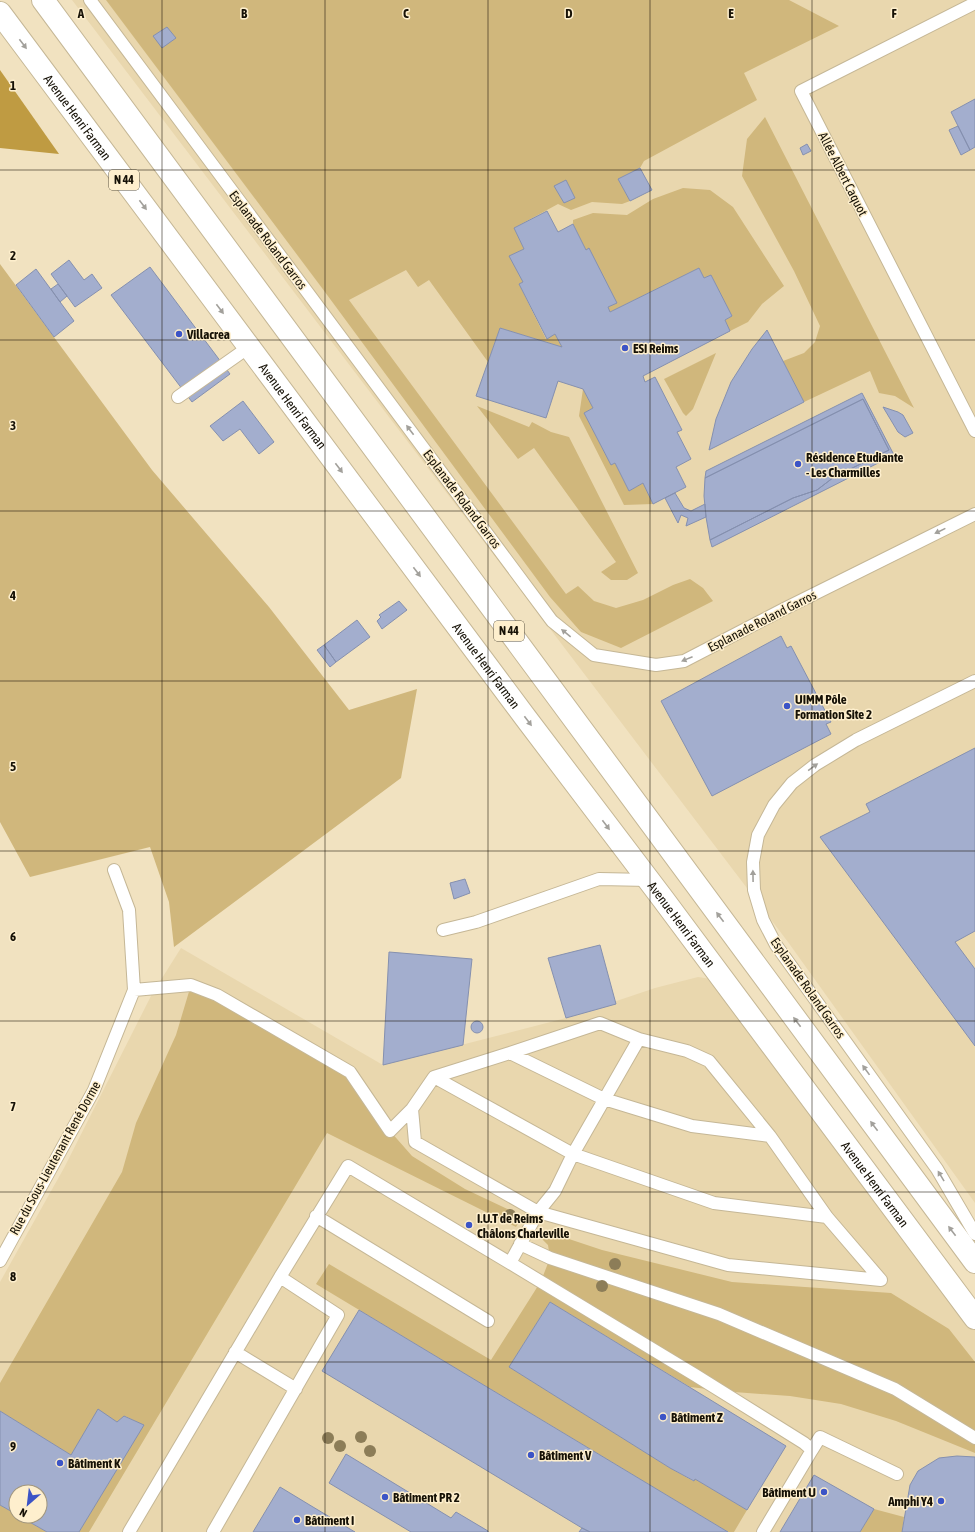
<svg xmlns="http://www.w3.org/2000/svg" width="975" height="1532" font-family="'Asap Condensed',sans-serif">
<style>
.built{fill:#e9d7ae;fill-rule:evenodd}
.green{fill:#d0b77c}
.forest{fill:#bf9b42}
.building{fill:#a3aece;stroke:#8590af}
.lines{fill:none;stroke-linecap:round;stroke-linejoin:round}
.lane-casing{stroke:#c5b796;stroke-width:14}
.primary-casing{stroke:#c5b796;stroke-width:24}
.lane{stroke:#fff;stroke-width:12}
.primary{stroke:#fff;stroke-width:22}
.tree{fill:#8c7d58}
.oneway{fill:#a2a09b}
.grid{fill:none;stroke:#161106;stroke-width:1;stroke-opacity:0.55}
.poi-dot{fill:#3c54c6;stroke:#feefcd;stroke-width:1.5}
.labels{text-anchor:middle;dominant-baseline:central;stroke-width:3;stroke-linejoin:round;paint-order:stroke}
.shield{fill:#feefcd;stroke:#5c5442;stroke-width:1}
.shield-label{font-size:12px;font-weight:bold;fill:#161106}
.street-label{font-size:13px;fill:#161106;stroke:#feefcd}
.poi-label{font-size:13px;font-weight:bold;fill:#161106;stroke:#feefcd;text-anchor:start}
.grid-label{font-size:13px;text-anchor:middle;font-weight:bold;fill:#161106;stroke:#feefcd;stroke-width:3;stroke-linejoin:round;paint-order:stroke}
</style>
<rect width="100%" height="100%" fill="#f1e2c0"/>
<path class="built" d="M72 0H975V1203L788 942Z
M181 948 383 1065 566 1018 655 988 698 977 724 981 975 1318V1532H0V1282L64 1168 152 994ZM16 1492H40V1516H16Z"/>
<path class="green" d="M106 0H789L839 26 744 73 757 100 644 161 640 168 618 179 630 201 622 204 592 202 571 210 558 204 514 228 524 249 510 256 523 282 519 284 546 339 555 334 562 347 500 328 488 362 429 280 418 287 406 270 349 300 566 594 578 586 594 601 616 608 643 600 673 585 690 579 703 588 713 601 621 648 581 632 550 597 322 288Z
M765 117 914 408 895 396 879 393 870 371 804 402 783 361 804 353 815 342 820 326 794 271 742 176 747 139Z
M683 188 710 190 733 207 784 286 762 304 748 322 730 331 725 320 732 316 711 275 704 278 699 268 610 312 608 307 616 303 586 250 573 224V220L593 213 627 215 653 199Z
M0 264 152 470 269 607 349 710 417 689 401 778 174 947 169 902 150 847 30 877 0 822Z
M716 353 693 409 686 416 683 413 664 379Z
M583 389 593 408 584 413 611 465 615 463 629 491 643 483 653 504 624 505 579 416Z
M477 406 529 427 532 422 551 432 569 437 638 573 627 580H611L601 572 616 562 534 448 518 459Z
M191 985 350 1072 390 1131 412 1156 465 1189 522 1216 516 1227 327 1133 89 1532H79L143 1425 125 1416 117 1422 98 1410 71 1455 0 1411V1383L122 1172 136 1123 176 1035Z
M545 1231 602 1250 732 1282 891 1293 949 1329 975 1362V1453L896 1421 841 1404 790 1396 734 1392 690 1387 550 1302 509 1367 670 1468 693 1481 695 1479 747 1510 734 1532H728L316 1284 329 1264 491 1360 536 1289 543 1276 550 1258 548 1245 541 1238Z
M0 1505 16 1514V1516H19L47 1532H0Z
M874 1509 904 1517 902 1532H860Z"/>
<path class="forest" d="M0 70 59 154 0 148Z"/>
<path class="building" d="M167 27 176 38 162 48 153 36Z
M975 99V147L970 150 951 112Z
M958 126 970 150 961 155 949 130Z
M807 144 811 151 803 155 800 148Z
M640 168 652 190 630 201 618 179Z
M566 180 575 198 564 203 554 186Z
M547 211 558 232 573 224 586 250 589 248 617 303 608 307 610 312 699 268 704 278 711 275 732 316 725 320 730 331 643 376 645 382 655 377 682 430 677 432 691 459 676 467 686 487 653 504 643 483 629 491 615 463 611 465 584 413 593 408 583 389 558 381 546 418 476 396 500 328 562 347 555 334 547 339 519 284 523 282 509 256 524 249 514 228Z
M69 260 84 280 92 274 102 288 75 307 51 274Z
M150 267 230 374 192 402 111 295Z
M36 269 74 321 54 337 16 285Z
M58 284 67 296 60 302 51 289Z
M767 330 804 402 709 450 716 419 731 382 752 349Z
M862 393 894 455 712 547 710 540 793 498 817 490 834 477 889 450 863 399 705 478 706 471Z
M863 399 889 450 834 477 817 490 793 498 710 540 706 517 704 496 705 478Z
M243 401 274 442 259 454 240 429 223 441 210 426Z
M883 407 898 412 903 415 913 433 905 437 898 432Z
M675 493 684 508 691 511 705 504 706 517 686 526 688 518 681 515 678 523 665 498Z
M399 601 407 610 382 629 377 621 381 617 379 615Z
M357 620 370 637 336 662 324 645Z
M781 636 787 648 791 646 831 722 826 724 831 734 712 796 661 701Z
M324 645 336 662 330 667 317 650Z
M975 748V931L955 942 975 969V1046L820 837 870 812 866 804Z
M465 879 470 893 454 899 450 883Z
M600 945 616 1004 566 1018 548 958Z
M389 952 472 959 463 1045 383 1065Z
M471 1027a6 6 0 1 1 12 0a6 6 0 1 1-12 0Z
M550 1302 786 1446 747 1510 695 1479 694 1481 670 1468 509 1367Z
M359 1310 728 1532H590L582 1528 322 1371Z
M98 1409 117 1422 124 1416 144 1425 79 1532H47L19 1516H40V1492H16V1514L0 1505V1411L71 1455Z
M346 1454 451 1518 456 1512 488 1531V1532H411L329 1483Z
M957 1456 975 1457V1532H902L910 1485 918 1471 939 1458Z
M814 1475 874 1509 860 1532H780Z
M280 1487 313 1507 355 1532H253Z
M582 1528 590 1532H579Z"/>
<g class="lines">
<g class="lane-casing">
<path id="lane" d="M90 0 552 621 594 655 656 665 684 661 784 609 975 514
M975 3 801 91 975 431
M178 397 249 347
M975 681 856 740 815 765 792 783 774 805 758 835 753 862 754 890 763 920 776 945 937 1169 975 1234
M443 930 476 922 599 879 649 880
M134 990 191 985 217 995 350 1072 390 1131 412 1109
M510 1053 600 1023 639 1039 687 1051 709 1061 770 1136
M434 1077 510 1053 604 1099 692 1126 770 1136 827 1217 881 1280 728 1265 538 1212 415 1142 412 1109 434 1077 573 1154 714 1203 827 1217
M316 1216 488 1321
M520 1244 550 1258 719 1314 895 1389 975 1438
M0 1261 94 1090 134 990 129 910 114 870
M510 1263 695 1375 804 1443 812 1450 820 1437 897 1474
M280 1277 348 1166 510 1263 538 1212 555 1191 573 1154 639 1039
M235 1352 296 1389
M129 1532 280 1277 338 1315 213 1532
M763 1532 812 1450"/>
</g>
<g class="primary-casing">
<g id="primary">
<path d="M43 0 975 1262"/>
<path id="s1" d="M0 13 525 717 663 899 975 1318"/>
</g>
</g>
<use href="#lane" class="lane"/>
<use href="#primary" class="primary"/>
</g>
<g class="tree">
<circle cx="510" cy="1215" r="6"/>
<circle cx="615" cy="1264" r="6"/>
<circle cx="602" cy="1286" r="6"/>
<circle cx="361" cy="1437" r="6"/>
<circle cx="328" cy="1438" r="6"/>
<circle cx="340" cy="1446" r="6"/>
<circle cx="370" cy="1451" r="6"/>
</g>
<defs><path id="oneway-solid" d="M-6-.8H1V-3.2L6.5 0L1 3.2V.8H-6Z"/></defs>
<g class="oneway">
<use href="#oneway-solid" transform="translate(23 44) rotate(53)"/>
<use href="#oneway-solid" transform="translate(143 205) rotate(53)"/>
<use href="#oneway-solid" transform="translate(220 309) rotate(53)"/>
<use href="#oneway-solid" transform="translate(410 430) rotate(-127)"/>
<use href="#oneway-solid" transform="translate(339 468) rotate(53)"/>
<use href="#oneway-solid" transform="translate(940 531) rotate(154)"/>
<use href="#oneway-solid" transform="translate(417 572) rotate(53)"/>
<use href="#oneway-solid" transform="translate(566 633) rotate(-141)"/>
<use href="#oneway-solid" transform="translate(687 659) rotate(158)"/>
<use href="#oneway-solid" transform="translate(528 721) rotate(53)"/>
<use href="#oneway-solid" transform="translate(813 767) rotate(-36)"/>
<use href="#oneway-solid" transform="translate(606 825) rotate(53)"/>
<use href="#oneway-solid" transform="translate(753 876) rotate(-91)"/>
<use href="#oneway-solid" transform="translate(720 917) rotate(-127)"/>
<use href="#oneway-solid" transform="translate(797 1022) rotate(-127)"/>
<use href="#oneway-solid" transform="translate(866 1070) rotate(-126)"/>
<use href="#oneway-solid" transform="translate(874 1126) rotate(-127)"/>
<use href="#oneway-solid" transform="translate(941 1176) rotate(-121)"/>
<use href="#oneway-solid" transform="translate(952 1231) rotate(-127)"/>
</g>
<path class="grid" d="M162 0V1532M325 0V1532M488 0V1532M650 0V1532M812 0V1532M0 170H975M0 340H975M0 511H975M0 681H975M0 851H975M0 1021H975M0 1192H975M0 1362H975"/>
<g class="poi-dot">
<circle cx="179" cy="334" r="4"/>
<circle cx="625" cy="348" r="4"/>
<circle cx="798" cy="464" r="4"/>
<circle cx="787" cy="706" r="4"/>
<circle cx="469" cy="1225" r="4"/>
<circle cx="663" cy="1417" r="4"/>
<circle cx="531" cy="1455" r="4"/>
<circle cx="60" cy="1463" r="4"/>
<circle cx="824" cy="1492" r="4"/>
<circle cx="385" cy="1497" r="4"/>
<circle cx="941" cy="1501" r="4"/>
<circle cx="297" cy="1520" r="4"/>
</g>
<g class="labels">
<g class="shield">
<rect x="109" y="170" width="30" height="20" rx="3"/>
<rect x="494" y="621" width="30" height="20" rx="3"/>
</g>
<g class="shield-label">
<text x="124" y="180">N 44</text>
<text x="509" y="631">N 44</text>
</g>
<g class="street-label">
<text stroke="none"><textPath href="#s1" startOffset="130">Avenue Henri Farman</textPath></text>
<text transform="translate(843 174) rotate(63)">Allée Albert Caquot</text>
<text transform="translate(268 240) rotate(53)">Esplanade Roland Garros</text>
<text stroke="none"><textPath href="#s1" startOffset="490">Avenue Henri Farman</textPath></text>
<text transform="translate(462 499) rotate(53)">Esplanade Roland Garros</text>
<text transform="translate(762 621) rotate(-27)">Esplanade Roland Garros</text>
<text stroke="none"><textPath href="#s1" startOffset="814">Avenue Henri Farman</textPath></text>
<text stroke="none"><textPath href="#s1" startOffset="1138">Avenue Henri Farman</textPath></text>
<text transform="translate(808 988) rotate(55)">Esplanade Roland Garros</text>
<text transform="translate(55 1158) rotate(-61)">Rue du Sous-Lieutenant René Dorme</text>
<text stroke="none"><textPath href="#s1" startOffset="1462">Avenue Henri Farman</textPath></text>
</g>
<g class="poi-label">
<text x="187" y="334">Villacrea</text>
<text x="633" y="348">ESI Reims</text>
<text x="806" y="457">Résidence Etudiante<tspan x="806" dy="15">- Les Charmilles</tspan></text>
<text x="795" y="699">UIMM Pôle<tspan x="795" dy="15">Formation Site 2</tspan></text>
<text x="477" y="1218">I.U.T de Reims<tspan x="477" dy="15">Châlons Charleville</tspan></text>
<text x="671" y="1417">Bâtiment Z</text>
<text x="539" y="1455">Bâtiment V</text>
<text x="68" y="1463">Bâtiment K</text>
<text x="816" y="1492" text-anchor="end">Bâtiment U</text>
<text x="393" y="1497">Bâtiment PR 2</text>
<text x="933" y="1501" text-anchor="end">Amphi Y4</text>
<text x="305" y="1520">Bâtiment I</text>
</g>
</g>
<g class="grid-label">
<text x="81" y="18">A</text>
<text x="244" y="18">B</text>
<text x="406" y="18">C</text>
<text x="569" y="18">D</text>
<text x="731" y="18">E</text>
<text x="894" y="18">F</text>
<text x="13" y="90">1</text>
<text x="13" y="260">2</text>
<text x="13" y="430">3</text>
<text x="13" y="600">4</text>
<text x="13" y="771">5</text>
<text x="13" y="941">6</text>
<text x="13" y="1111">7</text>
<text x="13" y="1281">8</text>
<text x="13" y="1451">9</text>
</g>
<g transform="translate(28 1504) rotate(208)"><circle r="19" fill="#feefcd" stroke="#a1967d"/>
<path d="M0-3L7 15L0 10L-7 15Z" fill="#3c54c6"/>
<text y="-6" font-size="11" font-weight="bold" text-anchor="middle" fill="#161106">N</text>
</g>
</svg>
